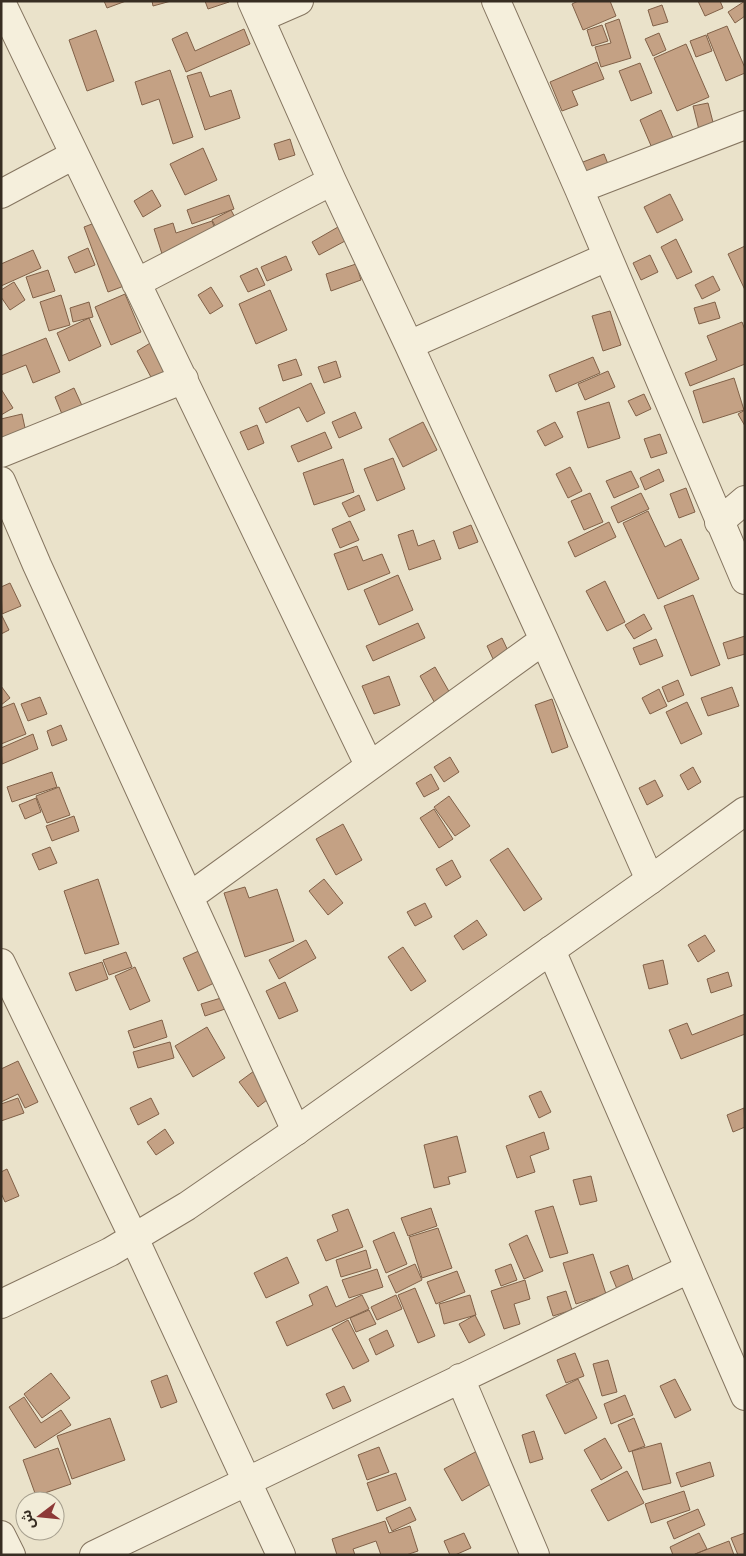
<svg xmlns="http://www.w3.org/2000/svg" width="746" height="1556" font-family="'Source Serif 4','Noto Sans Arabic',serif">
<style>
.building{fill:#c4a184;stroke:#816148}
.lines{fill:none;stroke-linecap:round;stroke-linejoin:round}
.minor-casing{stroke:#857560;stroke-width:30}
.tertiary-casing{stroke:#857560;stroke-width:30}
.minor{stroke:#f5efdc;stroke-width:28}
.tertiary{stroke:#f5efdc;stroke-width:28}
</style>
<rect width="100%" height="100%" fill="#eae2ca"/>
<path class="building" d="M104 1H126L107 8Z
M152 1H171L153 6Z
M205 1H228L229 2 208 9Z
M578 1H610L616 16 583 30 572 4Z
M698 1H720L723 8 705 16Z
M745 1V16L735 23 728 12Z
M662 5 668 22 653 26 648 10Z
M619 19 631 58 601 67 595 47 611 43 605 24Z
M602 25 608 41 592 46 587 30Z
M727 26 745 68V73L726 81 707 34Z
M244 29 250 44 186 72 172 39 187 32 195 51Z
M96 30 114 81 87 91 69 40Z
M659 33 666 50 653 56 645 39Z
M706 35 712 51 696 57 690 41Z
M686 44 709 97 677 111 654 58Z
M597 62 604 79 572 91 578 105 562 111 550 82Z
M640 63 652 93 631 101 619 71Z
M170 70 193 137 173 144 159 99 142 105 135 82Z
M201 72 210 97 231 90 240 118 205 130 187 76Z
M708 103 714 126 699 130 693 106Z
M661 110 673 138 652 148 640 120Z
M290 139 295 155 279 160 274 144Z
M203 148 217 180 185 195 170 164Z
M604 154 610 169 580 181 575 165Z
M152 190 161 206 143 217 134 201Z
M670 194 683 220 657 233 644 207Z
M229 195 234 209 192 224 187 210Z
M231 210 240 227 221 237 212 220Z
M100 221 124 286 108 292 84 227Z
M212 221 219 240 164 260 154 229 173 223 176 233Z
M338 227 345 241 319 255 312 242Z
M676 239 692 272 677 279 661 247Z
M745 246V290L728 254Z
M88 248 95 265 75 273 68 257Z
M33 250 41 268 1 286V264Z
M650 255 658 272 641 280 633 263Z
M286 256 292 270 267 281 261 267Z
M356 264 361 280 331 291 326 274Z
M257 268 265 285 248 292 240 276Z
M48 270 55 291 33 298 26 277Z
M713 276 720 290 702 299 695 285Z
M14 282 25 300 10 310 1 297V290Z
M211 287 223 306 210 314 198 295Z
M270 290 287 330 256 344 239 304Z
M125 294 141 332 111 345 95 307Z
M61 295 70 325 49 331 40 302Z
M89 302 93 317 73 322 70 308Z
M715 302 720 318 699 324 694 308Z
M610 311 621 345 603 351 592 316Z
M89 318 101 346 69 361 57 333Z
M742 322 745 330V364L690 386 685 373 717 360 707 336Z
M46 338 60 372 33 383 26 365 1 375V356Z
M152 342 175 383 159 392 137 351Z
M593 357 600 373 556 392 549 375Z
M296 359 302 375 283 381 278 365Z
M336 361 341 377 324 383 318 367Z
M608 371 615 387 585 400 578 384Z
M734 378 744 410 703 423 693 391Z
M311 383 325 413 307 422 299 407 266 423 259 408Z
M74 388 84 410 64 419 55 397Z
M1 389 13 408 1 415Z
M644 394 651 409 636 416 628 401Z
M609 402 620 438 588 448 577 412Z
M745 410V426L738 414Z
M355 412 362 428 339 438 332 422Z
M22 414 27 437 1 442V419Z
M423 422 437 450 403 467 389 439Z
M555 422 563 437 545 446 537 431Z
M257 425 264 443 248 450 240 432Z
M325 432 332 448 298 462 291 446Z
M660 434 667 453 651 458 644 439Z
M393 458 405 489 377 501 364 469Z
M343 459 354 492 314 505 303 473Z
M570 467 582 491 568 498 556 474Z
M659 469 664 481 645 490 640 478Z
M631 471 639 487 614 498 606 481Z
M686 488 695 512 679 518 670 494Z
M590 493 603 522 584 530 571 501Z
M641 493 649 509 618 523 611 507Z
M359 495 365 510 349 517 342 503Z
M648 511 665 547 681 539 699 579 658 599 623 523Z
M350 521 359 540 340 548 332 529Z
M609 522 616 537 575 557 568 542Z
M471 525 478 542 459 549 453 532Z
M413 530 418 546 434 540 441 559 409 570 398 535Z
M357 546 363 561 382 554 390 573 348 590 334 554Z
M398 575 413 610 379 625 364 590Z
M605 581 625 622 607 631 586 591Z
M10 583 21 606 2 614 1 587Z
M693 595 720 665 691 676 664 606Z
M1 614 9 630 1 634Z
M644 614 652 629 634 639 625 625Z
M418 623 425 638 373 661 366 646Z
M745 636V654L728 659 723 643Z
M502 638 509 653 494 661 487 646Z
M656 639 663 656 640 665 633 648Z
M435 667 459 709 443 718 420 676Z
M389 676 400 705 374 714 362 686Z
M678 680 684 695 668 702 662 687Z
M1 686 10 698 1 705Z
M732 687 739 706 708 716 701 698Z
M659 689 667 706 650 714 642 698Z
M40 697 47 714 28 721 21 704Z
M552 699 568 747 552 753 535 705Z
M687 702 702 734 681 744 666 712Z
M14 703 26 734 1 744V708Z
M61 725 67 740 52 746 47 731Z
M33 734 38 749 2 764 1 748Z
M450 757 459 772 444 782 434 767Z
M693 767 701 782 688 790 680 775Z
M52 772 57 787 12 802 7 787Z
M431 774 439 789 424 797 416 783Z
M655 780 663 796 647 805 639 788Z
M59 787 70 815 47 823 36 796Z
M449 796 470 826 455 836 434 807Z
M36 798 41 812 25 819 19 805Z
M434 809 453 839 439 848 420 818Z
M74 816 79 831 52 841 46 826Z
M343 824 362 860 336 875 316 839Z
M50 847 57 863 39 870 32 854Z
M508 848 542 899 524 911 490 860Z
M452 860 461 877 446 886 436 869Z
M98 879 119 944 85 954 64 891Z
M324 879 343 903 328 915 309 891Z
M245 887 249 898 277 889 294 941 245 957 224 893Z
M425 903 432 917 415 926 407 912Z
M477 920 487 935 463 950 454 936Z
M705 935 715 951 698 962 688 945Z
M306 940 316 958 279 979 269 960Z
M403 947 426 981 411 991 388 957Z
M201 950 216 982 198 991 183 958Z
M126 952 132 967 109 975 103 960Z
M663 960 668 984 649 989 643 965Z
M102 962 108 979 76 991 69 973Z
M135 967 150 1001 130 1010 115 976Z
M728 972 732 986 711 993 707 979Z
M285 982 298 1011 279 1019 266 991Z
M221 998 225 1009 205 1016 201 1004Z
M745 1014V1034L681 1059 669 1030 687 1023 692 1035Z
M162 1020 167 1037 134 1048 128 1031Z
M207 1027 225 1058 193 1077 175 1046Z
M170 1042 174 1058 138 1068 133 1052Z
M18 1061 38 1102 25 1108 18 1094 1 1102V1069Z
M254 1071 272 1096 258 1107 239 1082Z
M541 1091 551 1112 539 1118 529 1096Z
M18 1098 24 1113 1 1121V1104Z
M151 1098 159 1114 138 1125 130 1108Z
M744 1108 745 1127 733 1132 727 1115Z
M165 1129 174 1143 156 1155 147 1142Z
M544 1132 549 1149 530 1156 535 1172 517 1178 506 1146Z
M457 1136 466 1172 448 1177 450 1184 434 1188 424 1145Z
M7 1169 19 1196 5 1202 1 1193V1172Z
M591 1176 597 1201 580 1205 573 1180Z
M553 1206 568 1253 550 1258 535 1211Z
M431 1208 437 1226 408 1236 401 1218Z
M348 1209 363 1247 326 1261 317 1240 338 1231 332 1215Z
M438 1228 452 1268 422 1278 409 1237Z
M394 1232 407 1264 386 1273 373 1241Z
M527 1235 543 1271 524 1279 509 1244Z
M366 1250 371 1268 341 1277 336 1260Z
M593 1254 606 1294 576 1304 563 1263Z
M287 1257 299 1283 266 1298 254 1273Z
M415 1264 422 1280 396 1293 388 1276Z
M511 1264 517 1280 501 1286 495 1270Z
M628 1265 634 1283 617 1289 610 1272Z
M377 1269 383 1287 349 1298 342 1280Z
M457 1271 465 1292 436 1304 427 1282Z
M525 1280 530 1299 514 1304 520 1324 504 1329 491 1291Z
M327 1286 336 1307 362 1295 369 1309 287 1346 276 1322 313 1305 309 1295Z
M415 1288 435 1336 418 1343 398 1295Z
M566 1291 572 1310 553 1316 547 1297Z
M396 1295 402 1309 377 1320 371 1307Z
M470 1295 476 1315 444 1324 439 1304Z
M369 1310 376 1324 356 1332 350 1318Z
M475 1315 485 1335 469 1343 459 1324Z
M348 1320 369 1361 353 1369 332 1329Z
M387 1330 394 1346 376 1355 369 1339Z
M575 1353 584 1376 566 1383 557 1360Z
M608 1360 617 1392 602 1396 593 1364Z
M51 1373 70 1398 42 1418 24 1394Z
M167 1375 177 1402 161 1408 151 1381Z
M578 1379 597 1418 565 1434 546 1395Z
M675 1379 691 1410 675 1418 660 1386Z
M344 1386 351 1401 333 1409 326 1394Z
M625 1395 633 1415 611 1424 604 1404Z
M24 1397 41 1423 61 1410 71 1425 35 1448 9 1407Z
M110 1418 125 1460 72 1479 57 1436Z
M634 1418 645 1446 629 1452 618 1425Z
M534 1431 543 1459 530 1463 522 1435Z
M605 1438 622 1468 601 1480 584 1450Z
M661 1443 671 1483 643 1490 632 1451Z
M379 1447 389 1472 367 1480 358 1455Z
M58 1448 71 1484 36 1496 23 1460Z
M477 1451 494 1482 462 1501 444 1469Z
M710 1462 714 1476 681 1487 676 1473Z
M627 1471 644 1503 608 1521 591 1490Z
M396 1473 406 1500 377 1511 367 1483Z
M684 1491 690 1510 651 1523 645 1504Z
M410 1507 416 1520 392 1531 386 1518Z
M698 1509 705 1525 674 1539 667 1522Z
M385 1521 389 1533 410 1526 418 1551 406 1555H381L376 1541 353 1549 355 1555H337L332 1539Z
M464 1533 471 1548 455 1555H450L444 1541Z
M699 1533 707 1549 693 1555H673L670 1547Z
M745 1533V1555H738L731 1538Z
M729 1541 734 1555H695V1554Z"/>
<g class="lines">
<g class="minor-casing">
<path id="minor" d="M252 1 332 181 409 345 544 640 650 880
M496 1 579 189 745 580
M1 2 369 765
M260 18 299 1
M579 189 745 125
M1 194 74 155
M136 283 332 181
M409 345 607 257
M1 453 184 379
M1 481 37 565 296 1131
M719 522 745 500
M189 897 544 640
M551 950 745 1396
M1 963 134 1238 281 1555
M460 1378 535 1555
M1 1535 11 1555
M94 1555 689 1269"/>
</g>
<g class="tertiary-casing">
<path id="tertiary" d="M1 1304 110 1252 187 1206 296 1131 650 880 745 811"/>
</g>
<use href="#minor" class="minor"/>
<use href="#tertiary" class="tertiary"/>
</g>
<rect width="746" height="1556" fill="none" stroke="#372d22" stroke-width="5"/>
<g transform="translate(40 1516) rotate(254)"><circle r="24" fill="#f2ecd8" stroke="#a7a08f"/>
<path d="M0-4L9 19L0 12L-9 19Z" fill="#8d3937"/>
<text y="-8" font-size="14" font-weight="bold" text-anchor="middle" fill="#372d22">ش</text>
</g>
</svg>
